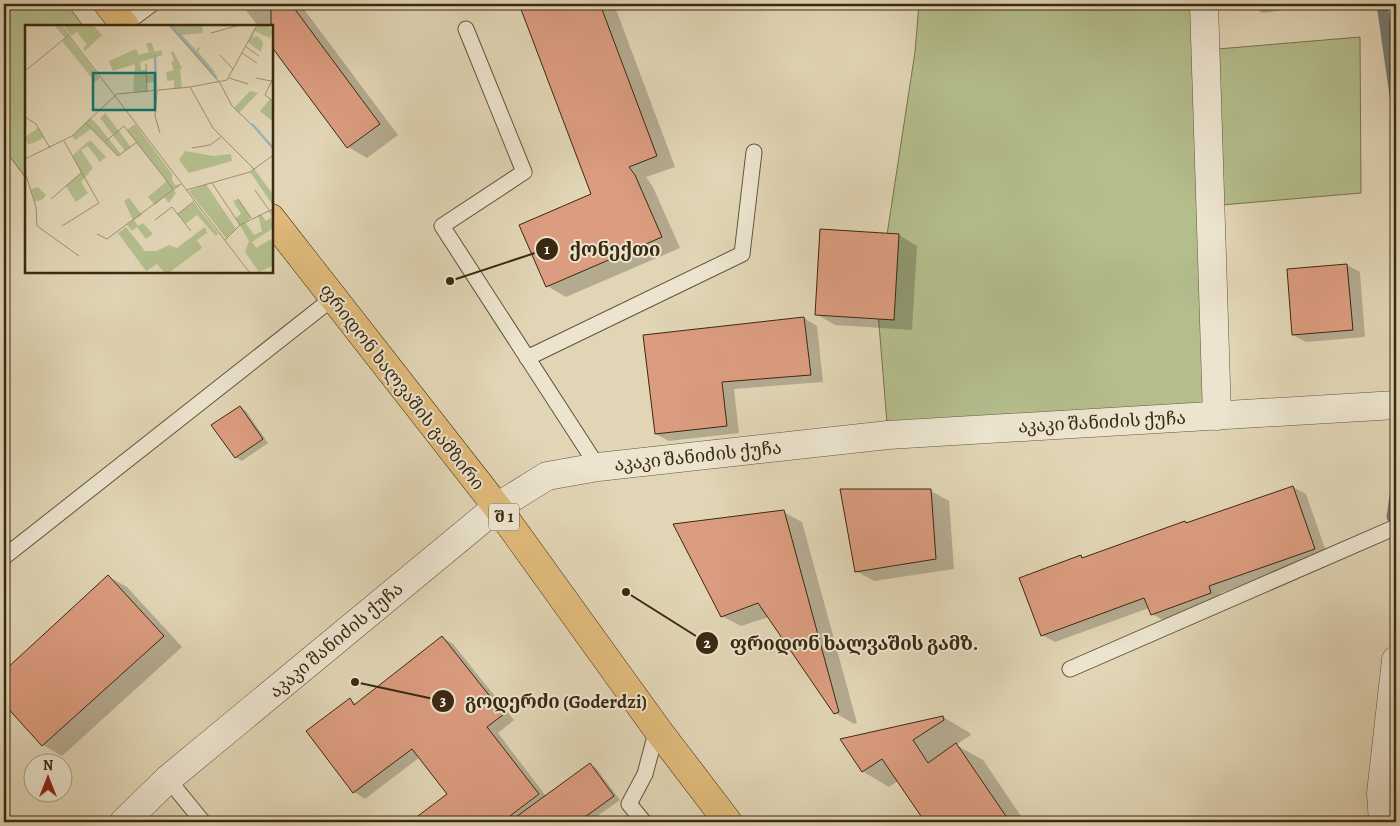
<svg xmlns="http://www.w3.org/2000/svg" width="1400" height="826" font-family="Alegreya,'Noto Serif Georgian',serif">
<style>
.green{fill:#b4bd8c;stroke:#78734e}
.shadow{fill:#0003}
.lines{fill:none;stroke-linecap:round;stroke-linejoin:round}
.stream{stroke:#747d76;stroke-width:11}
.building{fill:#db9c7f;stroke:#3b2911}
.service-casing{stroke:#64543a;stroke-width:17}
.minor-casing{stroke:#64543a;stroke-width:29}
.tertiary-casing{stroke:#64543a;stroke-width:29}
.primary-casing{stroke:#3b2911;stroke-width:29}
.service{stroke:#ece4cf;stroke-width:15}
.minor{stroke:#ece4cf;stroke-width:28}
.tertiary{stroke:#ece4cf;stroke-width:28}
.primary{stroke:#e0ba7a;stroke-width:28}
.labels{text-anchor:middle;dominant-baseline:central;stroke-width:4;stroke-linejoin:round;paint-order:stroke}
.shield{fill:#ece4cf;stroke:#70614a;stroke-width:1}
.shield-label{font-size:16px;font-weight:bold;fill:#3b2911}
.street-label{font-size:18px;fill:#3b2911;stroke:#ece4cf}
.inset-river{fill:none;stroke:#9ab5ba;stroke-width:2.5}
.inset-road{fill:none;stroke:#9f9073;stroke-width:1}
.view{fill:#0f766e;fill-opacity:0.15;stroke:#0f766e;stroke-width:2.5}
.inset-edge{fill:none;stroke:#3b2911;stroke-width:2.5}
.leader{fill:none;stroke:#3b2911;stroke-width:2}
.callout-dot{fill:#3b2911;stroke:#ece4cf;stroke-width:2}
.mark-label{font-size:15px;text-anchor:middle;font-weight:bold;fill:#fff}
.callout-label{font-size:19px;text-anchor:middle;font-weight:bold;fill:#3b2911;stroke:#ece4cf;stroke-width:4;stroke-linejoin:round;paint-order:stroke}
</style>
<rect width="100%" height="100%" fill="#e1d5b5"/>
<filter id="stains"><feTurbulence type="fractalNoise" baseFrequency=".004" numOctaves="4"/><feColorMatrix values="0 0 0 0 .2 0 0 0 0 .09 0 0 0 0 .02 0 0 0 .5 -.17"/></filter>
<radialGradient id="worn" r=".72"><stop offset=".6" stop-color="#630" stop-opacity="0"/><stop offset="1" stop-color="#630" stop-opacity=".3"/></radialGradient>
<path class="green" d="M4 4H67L83 26H26V178L4 149Z
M919 4H1204L1206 50 1360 37 1361 193 1210 206 1217 416 888 435 877 300 915 52Z"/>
<path class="shadow" d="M241 4H300L398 135 367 158 348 147 271 44V26H258Z
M520 4H614L675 167 646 177 653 187 680 248 566 297 547 286 593 195Z
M1250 4H1329L1263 13 1250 6Z
M899 235 917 246 912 330 835 325 816 314Z
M1347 265 1360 272 1365 337 1306 342 1293 335Z
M804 318 817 326 823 382 734 389 739 433 669 441 656 434 645 336Z
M240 407 246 411 268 443 242 461 235 457Z
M1293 487 1306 494 1328 557 1221 593 1224 600 1165 621 1152 614 1149 608 1055 642 1042 635 1081 556 1084 558 1185 522 1187 523Z
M931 491 949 501 954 569 874 581 856 571Z
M783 512 802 522 857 723 854 724 835 713 769 617 741 626 722 616Z
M109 577 127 587 182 647 62 756 43 745 4 702V673Z
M442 637 453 644 514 720 498 733 546 796 590 765 596 768 620 800 589 822H535L530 816 521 822H441L430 808 449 794 420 757 365 799 354 792 307 731 350 700 357 704Z
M943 717 970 733 971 735 956 745 983 760 1025 822H927L898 781 889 787 862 771Z"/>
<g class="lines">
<path class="stream" d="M1382 4 1396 102
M1392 517 1396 489"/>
</g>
<path class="building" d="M271 4H291L380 124 347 148 271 46Z
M519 4H600L657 156 629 167 635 175 662 237 546 287 519 225 591 194Z
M820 229 899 234 894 320 815 315Z
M1347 264 1353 330 1292 335 1287 269Z
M804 317 811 375 722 382 727 426 655 434 643 335Z
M240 406 263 439 235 458 211 425Z
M1293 486 1315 549 1209 586 1211 593 1151 615 1144 598 1041 636 1019 578 1081 555 1082 558 1185 521 1186 523Z
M840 489H931L936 559 855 572Z
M784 510 839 712 834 714 758 603 721 617 673 524Z
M108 575 164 636 42 746 4 704V671Z
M442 636 504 714 487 727 539 794 502 822H410L447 794 412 749 353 793 306 731 350 698 354 705Z
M943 716 944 720 913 740 928 763 956 743 1010 822H925L882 759 862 772 840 739Z
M590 763 614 796 578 822H509Z"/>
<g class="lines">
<g class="service-casing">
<path id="service" d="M124 25 152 4
M466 29 524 172 442 226 598 467
M527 358 742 254 754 152
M4 557 333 298
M1070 669 1396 527
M168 779 203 822
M644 822 629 804 645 774 657 729"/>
</g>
<g class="minor-casing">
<path id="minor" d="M1204 4 1217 416
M124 822 168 779 497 507
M1383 822 1381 793 1396 660"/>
</g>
<g class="tertiary-casing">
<path id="tertiary" d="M497 507 547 476 598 467 888 435 1396 405"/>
</g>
<g class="primary-casing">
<path id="primary" d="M108 4 125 26
M271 218 497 507 657 729 728 822"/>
</g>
<use href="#service" class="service"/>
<use href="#minor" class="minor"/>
<use href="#tertiary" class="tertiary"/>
<use href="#primary" class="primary"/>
</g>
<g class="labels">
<rect class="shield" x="489" y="503.5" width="30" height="27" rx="4"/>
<g class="shield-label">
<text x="504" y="517">შ 1</text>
</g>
<g class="street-label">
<text transform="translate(402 387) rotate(52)">ფრიდონ ხალვაშის გამზირი</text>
<text transform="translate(1102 422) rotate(-3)">აკაკი შანიძის ქუჩა</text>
<text transform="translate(698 456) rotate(-6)">აკაკი შანიძის ქუჩა</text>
<text transform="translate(336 640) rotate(-40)">აკაკი შანიძის ქუჩა</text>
</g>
</g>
<g transform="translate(25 25)">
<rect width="248" height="248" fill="#e1d5b5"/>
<path d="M35 0 75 53 70 57 37 16 40 13 30 1ZM38 0H68L77 10 60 26 58 23 62 20 52 7 46 11ZM144 0H179L177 1 178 8 157 10 171 25 176 21 173 27 190 47 187 49ZM232 0H244L247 7 245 13 230 6 227 13 232 11 238 17 236 27 223 17ZM126 17 130 27 136 25 138 30 115 37 116 45H121L122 50H129V57L122 58V67L108 68 110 39 88 46 84 36 111 24 114 30 124 27 121 19ZM148 26 157 43 155 44 157 63 149 64V55L142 56 141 47 149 45 146 37 149 36 146 27ZM225 66 233 68 214 88 209 83ZM245 74 248 76 247 96 235 86ZM80 88 106 122 100 126 75 93ZM65 93 71 98 96 129 93 131 66 104 50 115 47 111ZM110 99 147 149V155L150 160 155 159 148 164 151 168 144 178 139 172 130 180 123 172 142 156 102 105ZM13 103 19 113 3 120 0 112ZM65 115 81 132 75 137 63 121 56 125 68 143 56 157 63 168 51 177 41 161 56 148 47 131ZM160 126 188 131 206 129 207 136 164 148 154 135ZM230 145 247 168V179L225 147ZM181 159 211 204 201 213 164 166ZM13 162 21 170 18 174 10 177 6 164ZM104 173 117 190 109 195 113 201 118 198 128 209 121 214 112 202 107 206 102 200 108 195 99 176ZM213 174 226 193 220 197 229 210 237 206 233 190 236 189 241 196 247 192 243 186 247 184V204L227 217 231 223 246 214 247 217V241L234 247 220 227 224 216 211 193 216 189 208 176ZM169 177 193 209 191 211 172 190 161 199 153 189ZM101 202 120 226H131L144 220 152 223 180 202 182 208 172 215 177 223 145 247H139L132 239 121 246 93 208Z" fill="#b4bd8c"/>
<path class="inset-river" d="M146 0 192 53M130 30 131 64M227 99 248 123"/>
<path class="inset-road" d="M36 0 224 247M144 0 195 58 207 81 227 100M186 8 215 0M221 22 234 31M217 28 232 38M195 30 208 44M121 39 122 67M0 46 44 10M204 53 223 59M231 53 246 56M248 53 240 70 248 76M165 62 188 103 230 145M132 66 130 91 135 108M0 92 11 99 25 123M61 98 93 131 112 117M81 116 99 101 148 164M167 123 185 120 196 112M0 134 47 111 92 69 165 62 202 55 232 0M0 147 11 182 12 201 54 231M187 158 215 200M161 165 225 147 247 131M230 165 244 185M26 174 56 148M213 174 226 193M153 189 169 176M130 195 147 182 166 206M37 201 74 178 39 116M72 209 82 214 156 159M200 215 215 200 248 184"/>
<path class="view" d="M68 48H130V85H68Z"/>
<rect width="248" height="248" class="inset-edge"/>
</g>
<path class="leader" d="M450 281L547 249M626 592L707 643M355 682L443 701"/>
<g class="callout-dot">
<circle cx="450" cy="281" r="5"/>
<circle cx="626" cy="592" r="5"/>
<circle cx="355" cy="682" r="5"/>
<circle cx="547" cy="249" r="12"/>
<circle cx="707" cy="643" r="12"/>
<circle cx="443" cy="701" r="12"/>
</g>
<g class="mark-label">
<text x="547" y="254">1</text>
<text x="707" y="648">2</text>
<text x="443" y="706">3</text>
</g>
<g class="callout-label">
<text x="615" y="256">ქონექთი</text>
<text x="854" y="650">ფრიდონ ხალვაშის გამზ.</text>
<text x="556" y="708">გოდერძი (Goderdzi)</text>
</g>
<rect width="1400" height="826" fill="none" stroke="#e1d5b5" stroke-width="20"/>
<rect x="5" y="5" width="1390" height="816" fill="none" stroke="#3b2911" stroke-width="2.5"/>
<rect x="10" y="10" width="1380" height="806" fill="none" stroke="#3b2911"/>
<g transform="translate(48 778)"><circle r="24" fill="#ece4cf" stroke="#a59983"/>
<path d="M0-4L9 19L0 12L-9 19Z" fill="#8f2418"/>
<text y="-8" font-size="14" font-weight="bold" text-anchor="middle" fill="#3b2911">N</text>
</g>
<rect width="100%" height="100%" filter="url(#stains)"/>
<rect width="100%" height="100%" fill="url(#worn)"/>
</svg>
